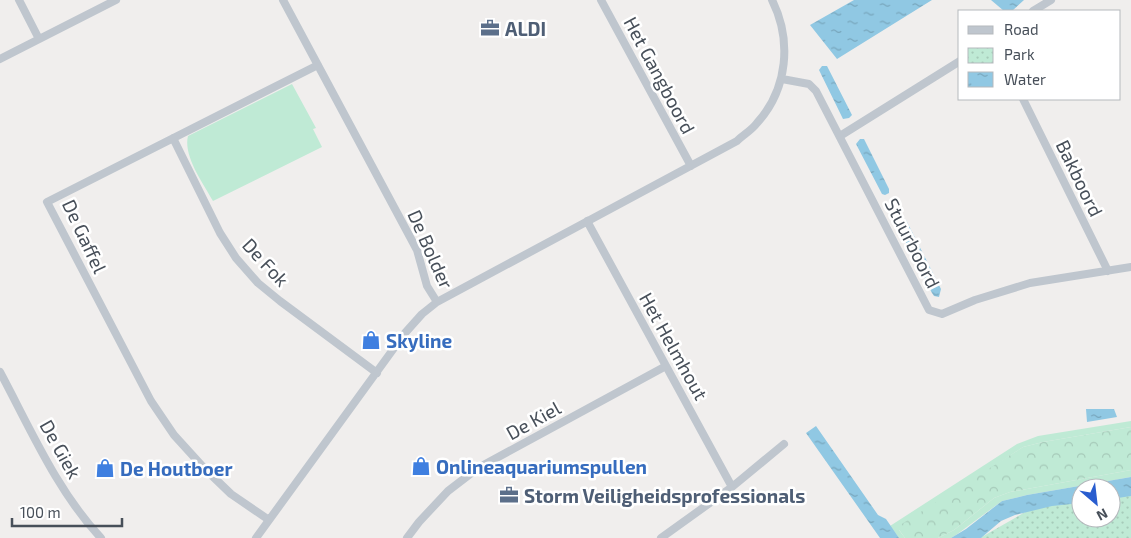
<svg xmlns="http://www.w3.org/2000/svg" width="1131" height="538" font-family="'Exo 2',sans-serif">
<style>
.green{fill:#bfead5}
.forest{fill:url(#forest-crowns)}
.park{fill:url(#park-dots)}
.water{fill:url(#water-ripples)}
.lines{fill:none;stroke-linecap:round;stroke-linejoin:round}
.minor{stroke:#bfc6ce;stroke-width:8}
.labels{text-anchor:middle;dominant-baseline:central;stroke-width:5;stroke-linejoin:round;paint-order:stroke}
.service-label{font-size:19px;font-weight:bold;fill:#4e5e75;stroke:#fff;text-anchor:start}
.street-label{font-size:19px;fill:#474f59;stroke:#fff}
.shop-label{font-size:19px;font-weight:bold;fill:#366cbe;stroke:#fff;text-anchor:start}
</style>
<defs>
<pattern id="forest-crowns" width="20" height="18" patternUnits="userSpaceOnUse" patternTransform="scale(1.25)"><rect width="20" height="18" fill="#bfead5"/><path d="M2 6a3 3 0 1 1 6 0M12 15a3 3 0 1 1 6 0" fill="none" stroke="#a6cab9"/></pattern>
<pattern id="park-dots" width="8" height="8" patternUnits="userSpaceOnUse" patternTransform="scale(1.25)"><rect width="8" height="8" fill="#bfead5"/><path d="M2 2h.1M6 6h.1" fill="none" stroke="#a6cab9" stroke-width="1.8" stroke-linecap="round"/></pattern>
<pattern id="water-ripples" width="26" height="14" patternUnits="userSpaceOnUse" patternTransform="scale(1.25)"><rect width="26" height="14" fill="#90c8e3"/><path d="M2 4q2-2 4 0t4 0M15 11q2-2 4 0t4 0" fill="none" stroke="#77a5bb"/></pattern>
</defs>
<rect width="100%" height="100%" fill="#f0eeed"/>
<path class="green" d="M292 84 316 128 313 129 322 147 213 201C203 183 183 156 188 136Z
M1131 421V427L1043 442 1023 447 899 530 905 538H899L890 526 1017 444 1038 436Z
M1131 470V477L1027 495 1002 501 956 535 951 538H938L954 530 994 498 1010 492Z"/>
<path class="forest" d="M1131 427V470L1010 492 994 498 954 530 938 538H905L897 527 1023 447 1043 442Z"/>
<path class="park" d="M1131 492V538H980L1034 507 1081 500V518H1111V495Z"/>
<path class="water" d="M854 0H932L837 59 810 25Z
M991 0H1024L1012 11H1004Z
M822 66H827L852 115 849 118 843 119 819 70Z
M860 139H864L889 189V193L885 195 882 194 856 144Z
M902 218 906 220 941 289 939 297 934 296 932 293 896 223 898 220Z
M1086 409H1114L1117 417 1087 422Z
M816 426 878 515 886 519 899 538H880L806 433Z
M1131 477V496L1111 499V488H1081V503L1052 506 1015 515 1001 521 981 538H951L966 529 1002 501 1027 495Z"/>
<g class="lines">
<path class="minor" d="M19 0 39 39
M601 0 691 166
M1033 11 1051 0
M0 59 116 0
M782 79 809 84 816 91 929 310 942 314 975 300 1030 283 1131 267
M1023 99 1108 271
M840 136 960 61
M173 138 220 233 236 258 258 283 280 301 377 373
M587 221 732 487
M437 302 737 141C743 135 752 130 757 123 788 89 792 40 772 0
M0 372C30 428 57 491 101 538
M269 520 231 494 204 468 174 435 151 401 47 202 318 65
M256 538 405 333 422 314 437 302 427 286 417 250 283 0
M407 538 419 522 448 491 478 468 666 366
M661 538 732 487 784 444"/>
</g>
<defs>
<g id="office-bare" transform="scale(1.5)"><path d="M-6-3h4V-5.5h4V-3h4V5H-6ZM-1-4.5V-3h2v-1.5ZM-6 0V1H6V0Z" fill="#5c6f8a" stroke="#fff" stroke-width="2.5" paint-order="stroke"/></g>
<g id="shop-bare" transform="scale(1.5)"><path d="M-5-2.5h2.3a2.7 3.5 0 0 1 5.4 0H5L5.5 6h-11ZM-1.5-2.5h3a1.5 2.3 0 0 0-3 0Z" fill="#3f7fe0" stroke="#fff" stroke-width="2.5" paint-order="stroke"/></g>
</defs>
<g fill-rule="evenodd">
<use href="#office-bare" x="490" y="28"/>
<use href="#shop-bare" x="371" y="340"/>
<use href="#shop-bare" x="421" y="466"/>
<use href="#shop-bare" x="105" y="468"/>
<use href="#office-bare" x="509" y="495"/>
</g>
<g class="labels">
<g class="service-label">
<text x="505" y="28">ALDI</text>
<text x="524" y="495">Storm Veiligheidsprofessionals</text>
</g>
<g class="street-label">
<text transform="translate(660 75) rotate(62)">Het Gangboord</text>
<text transform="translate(1080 178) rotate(64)">Bakboord</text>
<text transform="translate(85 236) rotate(65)">De Gaffel</text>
<text transform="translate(913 243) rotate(63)">Stuurboord</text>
<text transform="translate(431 249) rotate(66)">De Bolder</text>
<text transform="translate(266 262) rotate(47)">De Fok</text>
<text transform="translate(674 346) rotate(61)">Het Helmhout</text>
<text transform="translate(533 420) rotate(-29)">De Kiel</text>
<text transform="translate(61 449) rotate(61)">De Giek</text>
</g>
<g class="shop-label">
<text x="386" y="340">Skyline</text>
<text x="436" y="466">Onlineaquariumspullen</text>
<text x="120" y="468">De Houtboer</text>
</g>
</g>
<rect x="958" y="10" width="162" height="90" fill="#ffffff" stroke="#b5b9bd"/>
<rect x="968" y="26" width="25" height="8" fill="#bfc6ce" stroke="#b5b9bd"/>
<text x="1004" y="35" font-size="15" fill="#474f59">Road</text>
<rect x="968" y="48" width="25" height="15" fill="url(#park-dots)" stroke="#b5b9bd"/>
<text x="1004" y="60" font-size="15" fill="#474f59">Park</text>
<rect x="968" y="72" width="25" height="15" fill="url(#water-ripples)" stroke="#b5b9bd"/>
<text x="1004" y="85" font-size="15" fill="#474f59">Water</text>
<g transform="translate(1096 503) rotate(152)"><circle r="24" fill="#ffffff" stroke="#b5b9bd"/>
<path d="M0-4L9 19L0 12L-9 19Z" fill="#295dcf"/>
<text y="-8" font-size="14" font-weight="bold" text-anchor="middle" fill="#474f59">N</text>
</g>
<path d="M12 518v8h110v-8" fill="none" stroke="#474f59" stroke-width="2.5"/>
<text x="20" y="518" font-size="15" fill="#474f59" stroke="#ffffff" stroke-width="4" paint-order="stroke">100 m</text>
</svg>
